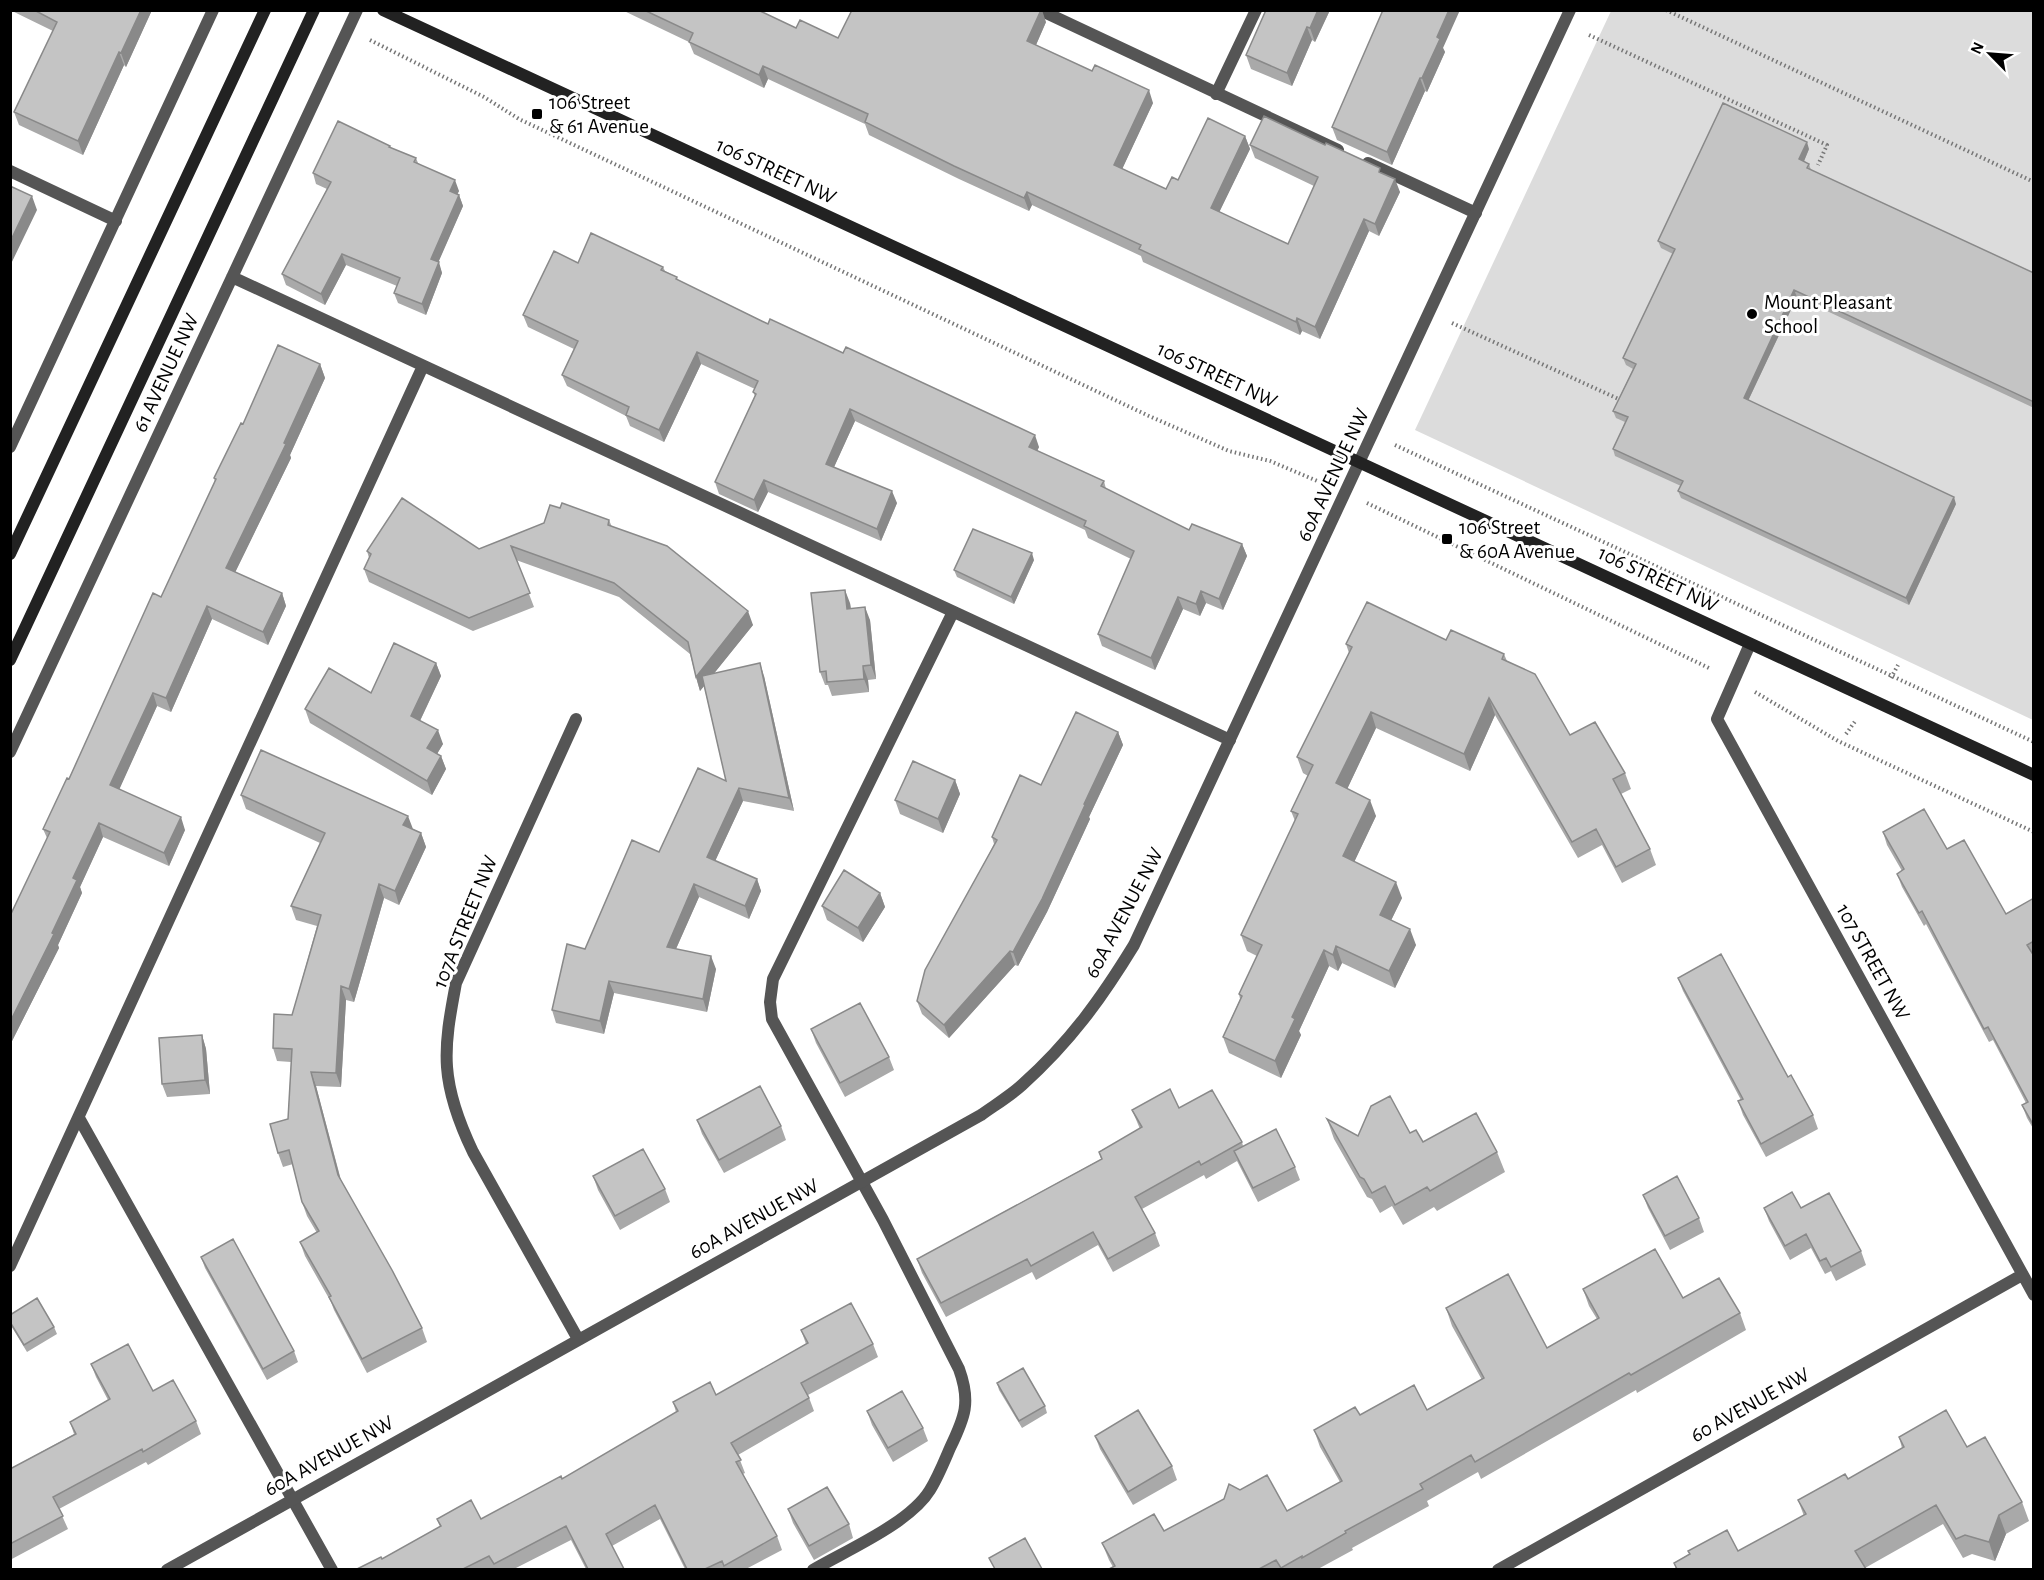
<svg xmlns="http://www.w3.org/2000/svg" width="2044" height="1580" font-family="'Alegreya Sans',sans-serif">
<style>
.green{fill:#dcdcdc}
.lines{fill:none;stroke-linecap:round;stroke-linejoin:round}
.path{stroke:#777;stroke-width:4;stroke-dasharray:1.5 3;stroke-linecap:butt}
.lane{stroke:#555;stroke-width:12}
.street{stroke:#555;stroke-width:12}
.secondary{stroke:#222;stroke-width:12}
.wall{fill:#a9a9a9}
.shaded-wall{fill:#898989}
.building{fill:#c4c4c4;stroke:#898989;stroke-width:1.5}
.poi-dot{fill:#000;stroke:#fff;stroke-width:2}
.labels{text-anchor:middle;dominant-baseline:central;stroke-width:6;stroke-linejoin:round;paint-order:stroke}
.poi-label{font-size:21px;fill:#000;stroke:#fff;text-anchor:start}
.street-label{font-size:21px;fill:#000;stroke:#fff}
</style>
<rect width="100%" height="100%" fill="#fff"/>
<path class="green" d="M1611 11H2033V720L1415 430Z"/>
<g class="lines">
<path class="path" d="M1666 10 2034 182
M1589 35 1827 145 1818 165
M370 40 484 97 519 119 1149 416 1229 451 1270 461 1322 483
M1452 323 1623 401
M1395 445 2034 742
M1367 503 1711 669
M1891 678 1898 665
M1755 692 1838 741 2034 832
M1846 734 1856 720"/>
<path class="lane" d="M1040 10 1338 150
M1216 94 1256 10
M1368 163 1476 213
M10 171 116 221
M232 277 1230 740
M10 447 213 10
M10 752 357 10
M79 1118 332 1570
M10 1266 423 366
M813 1570C847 1550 910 1523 930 1490 938 1477 944 1462 950 1448 965 1417 971 1402 959 1369L883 1220 772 1019 770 1002 773 979 953 612"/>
<path class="street" d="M1750 644 1717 719 2034 1295
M576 719 456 983C451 1010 445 1039 447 1067 449 1095 461 1127 473 1152L578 1339
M167 1570 981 1115C995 1105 1010 1096 1022 1085 1070 1042 1101 999 1134 945L1570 10
M1498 1570 2022 1275"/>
<path class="secondary" d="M383 10 2034 775
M10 554 265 10
M10 660 314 10"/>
</g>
<path class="wall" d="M10 10H152L126 67 124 65 83 155 19 125 14 112 53 31Z
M622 10H758L796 28 838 38 1046 22 1036 45 1153 103 1122 169 1166 189 1178 180 1245 136 1250 149 1219 212 1288 244 1314 186 1255 158 1250 145 1382 173 1400 192 1379 236 1369 231 1320 339 1302 331 1300 335 1143 262 1141 256 1032 205 1029 211 959 179 869 135 865 124 768 79 764 88 694 54 689 42Z
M1266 10H1330L1315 42 1312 40 1292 86 1251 69 1246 55Z
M1443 48 1445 52 1427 92 1425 91 1392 165 1337 140 1332 127Z
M391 148 416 158 418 163 459 191 457 194 459 195 463 206 438 262 442 273 426 315 398 303 394 293 397 286 346 265 325 305 286 285 282 274 327 189 316 184 313 173Z
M1809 149 1804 161 1809 164 1811 170 2034 273V408L1797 297 1748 401 1956 504 1909 605 1681 498 1678 491 1681 486 1615 456 1613 449 1625 422 1616 418 1613 411 1633 369 1626 365 1623 358 1673 254 1661 248 1658 241Z
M663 267 665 271 677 277 678 280 768 324 1039 447 1037 451 1104 481 1106 489 1189 530 1242 544 1247 556 1223 610 1206 603 1200 616 1183 609 1155 670 1102 646 1098 634 1131 559 1088 538 1085 530 855 421 834 467 897 503 881 541 768 492 758 512 719 494 715 482 755 396 753 392 755 389 701 364 664 442 630 426 626 416 567 386 562 375 574 349 528 327 523 315Z
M320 364 325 378 290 455 291 458 235 572 282 593 286 606 268 645 212 619 171 712 157 706 119 789 185 830 169 866 103 837 80 887 82 893 58 945 59 948 10 1045 47 838 43 829 161 597 215 482 214 478 243 424Z
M560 508 609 520 612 527 753 625 714 673 764 676 794 811 743 801 715 861 757 879 761 891 749 919 699 897 676 949 716 969 707 1012 614 993 604 1034 556 1023 552 1010 585 949 659 852 726 781 704 686 700 691 696 677 690 654 619 597 516 560 534 607 473 631 369 582 364 569 369 558 367 551 479 549 544 523Z
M1034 560 1014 604 957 577 954 570Z
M850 603 851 608 870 620 876 679 868 680 869 692 832 696 828 685H825L820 672Z
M1446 640 1504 654 1507 661 1570 735 1625 773 1631 789 1621 794 1650 849 1656 865 1622 883 1602 845 1578 858 1495 715 1470 771 1376 728 1347 789 1376 816 1354 862 1402 898 1391 920 1416 945 1395 988 1342 963 1338 971 1329 966 1299 1031 1301 1035 1281 1078 1229 1053 1223 1037 1240 999 1239 994 1257 956 1247 951 1241 935 1295 821 1291 811 1308 776 1303 773 1297 757 1349 653 1346 644Z
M436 663 441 676 420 721 443 744 437 754 441 756 446 769 432 795 310 723 305 709 371 693Z
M1118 732 1123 745 1089 817 1090 819 1047 912 1018 966 1015 965 949 1038 922 1014 917 1001 994 844 992 837 1041 785Z
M955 780 960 794 943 833 900 814 895 800Z
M241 795 413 829 421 833 426 847 399 905 384 898 354 1002 346 1000 341 1087 316 1086 341 1180 422 1328 427 1342 367 1373 334 1310 331 1302 305 1256 300 1242 317 1233 307 1216 302 1202 293 1164 283 1167 278 1153 288 1119 291 1062 277 1061 273 1048 292 1015 317 926 296 920 291 906 320 843 246 809Z
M1883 832 1947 849 2006 914 2034 898V1130L2027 1118 2022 1105 2026 1103 1993 1040 1989 1042 1926 924 1924 926 1902 887 1897 874 1902 871 1887 845Z
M880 893 885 907 863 942 827 920 822 906Z
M1678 978 1788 1077 1813 1115 1818 1129 1766 1157 1743 1115 1738 1101 1741 1100 1683 991Z
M811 1029 889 1057 894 1070 845 1097 816 1043Z
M202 1035 206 1049 210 1094 167 1097 162 1084Z
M1179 1108 1242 1142 1243 1146 1295 1167 1300 1180 1258 1202 1237 1161 1206 1179 1204 1175 1142 1209 1155 1233 1160 1246 1113 1272 1098 1245 1036 1280 1032 1272 946 1317 922 1273 917 1259 1101 1159 1099 1152 1140 1129 1132 1110Z
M1327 1119 1358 1136 1410 1133 1423 1142 1497 1152 1505 1172 1437 1211 1434 1207 1403 1225 1392 1206 1380 1213 1372 1199 1367 1197 1334 1139Z
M697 1120 781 1126 786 1140 724 1173 702 1134Z
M593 1176 665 1189 670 1202 620 1230 598 1190Z
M1643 1195 1699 1218 1704 1232 1670 1250 1648 1208Z
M1764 1208H1801L1861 1251 1866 1265 1836 1281 1831 1271 1825 1274 1811 1248 1790 1260 1769 1221Z
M201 1257 294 1351 298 1362 267 1380 205 1268Z
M1583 1289 1683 1298 1740 1313 1746 1330 1637 1393 1636 1390 1481 1479 1478 1472 1427 1501 1429 1506 1352 1548 1353 1550 1318 1569H1109L1113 1567 1109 1560 1102 1543 1164 1531 1240 1490 1287 1511 1340 1482 1320 1447 1314 1430 1360 1415 1427 1410 1482 1380 1452 1326 1446 1308 1547 1348 1597 1319 1589 1306Z
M10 1315 54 1327 57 1334 27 1352 10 1324Z
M801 1330 873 1344 878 1357 808 1395 814 1411 738 1455 745 1473 743 1474 777 1536 782 1550 746 1569H685L660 1519 612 1546 624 1569H586L571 1540 514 1569H357L382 1559 440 1527 437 1519H481L562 1479 676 1412 673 1402 716 1395 806 1344Z
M91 1364 153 1391 196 1421 201 1434 148 1465 146 1462 59 1509 68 1529 10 1560V1469L74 1434 70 1422 108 1400 96 1377Z
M997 1383 1045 1406 1047 1413 1022 1428 999 1390Z
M867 1411 923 1428 928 1441 893 1462 872 1425Z
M1095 1436 1172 1466 1177 1480 1133 1505 1100 1449Z
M1899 1437 1967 1447 2022 1502 2029 1521 2006 1534 1995 1561 1972 1554 1963 1558 1943 1524 1865 1568 1866 1569H1676L1674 1563 1689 1554 1688 1551H1738L1804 1516 1798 1500 1848 1479 1902 1448Z
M788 1509 849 1524 853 1538 814 1560 793 1523Z"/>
<path class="shaded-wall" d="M141 10H152L126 67 121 53Z
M1041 10H1042L1046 22 1032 54 1027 41Z
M1318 10H1330L1315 42 1310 28Z
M1449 10H1460L1443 48 1445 52 1427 92 1422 78 1437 37Z
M1307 27 1312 40 1292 86 1287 73Z
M119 52 124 65 83 155 78 141Z
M763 66 768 79 764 88 759 75Z
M1420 78 1425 91 1392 165 1387 152Z
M1149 90 1153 103 1118 178 1114 165Z
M1245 136 1250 149 1215 221 1211 208Z
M1807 142 1809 149 1802 166 1799 159Z
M1395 179 1400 192 1379 236 1375 224Z
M455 180 459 191 454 201 450 191Z
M1027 192 1032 205 1029 211 1024 198Z
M459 195 463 206 435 270 431 259Z
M32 196 37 210 10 266V242Z
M1364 219 1369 231 1320 339 1315 327Z
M342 254 346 265 325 305 321 294Z
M439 262 442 273 426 315 422 304Z
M1794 290 1797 297 1746 405 1744 398Z
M1297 318 1302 331 1300 335 1296 322Z
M697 352 701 364 664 442 659 430Z
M320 364 325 378 290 455 291 458 231 581 226 568Z
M850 409 855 421 830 476 826 464Z
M1035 435 1039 447 1033 459 1029 447Z
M764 480 768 492 758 512 754 500Z
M892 491 897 503 881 541 877 529Z
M1954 497 1956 504 1909 605 1906 598Z
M1242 544 1247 556 1223 610 1219 599Z
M1032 553 1034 560 1014 604 1011 597Z
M845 590 850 603 852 622 847 609Z
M1201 591 1206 603 1200 616 1196 604Z
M282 593 286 606 268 645 263 632Z
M1178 597 1183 609 1155 670 1151 658Z
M207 606 212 619 171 712 166 698Z
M865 607 870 620 876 679 871 665Z
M748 611 753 625 700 691 696 677Z
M436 663 441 676 416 729 411 716Z
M760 663 764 676 794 811 789 798Z
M863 666 868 680 869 692 864 679Z
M153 693 157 706 115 799 110 785Z
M1489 698 1495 715 1470 771 1464 754Z
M1371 712 1376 728 1342 800 1336 783Z
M438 730 443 744 432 762 427 748Z
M1118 732 1123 745 1089 817 1090 819 1047 912 1018 966 1013 952Z
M441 756 446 769 432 795 427 781Z
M955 780 960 794 943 833 938 819Z
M739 788 743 801 711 870 707 857Z
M1370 800 1376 816 1349 873 1343 856Z
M408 816 413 829 403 825Z
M181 817 185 830 169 866 164 853Z
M99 823 103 837 80 887 82 893 58 945 59 948 10 1045V1022L52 933 73 878Z
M421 833 426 847 399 905 395 891Z
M757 879 761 891 749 919 745 906Z
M1396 882 1402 898 1386 931 1380 915Z
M379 884 384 898 354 1002 349 989Z
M694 884 699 897 671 960 667 947Z
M880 893 885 907 863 942 858 928Z
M1410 929 1416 945 1395 988 1389 971Z
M1336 946 1342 963 1338 971 1333 955Z
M1324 950 1329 966 1299 1031 1301 1035 1281 1078 1275 1061 1292 1017Z
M1010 951 1015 965 949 1038 944 1025Z
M711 956 716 969 707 1012 703 999Z
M609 981 614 993 604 1034 600 1021Z
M341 986 346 1000 341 1087 336 1073Z
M202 1035 206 1049 210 1094 205 1080Z
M311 1072 316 1086 343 1189 338 1175Z
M1999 1515 2006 1534 1995 1561 1989 1542Z"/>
<path class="building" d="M34 10H141L121 53 119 52 78 141 14 112 57 22Z
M644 10H758L796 28 800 20 838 38 852 10H1041L1027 41 1092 71 1095 65 1149 90 1114 165 1166 189 1172 177 1178 180 1208 118 1245 136 1211 208 1288 244 1318 177 1250 145 1264 116 1325 145 1326 143 1380 168 1379 172 1395 179 1375 224 1364 219 1315 327 1297 318 1296 322 1139 249 1141 245 1027 192 1024 198 954 166 865 122 868 114 763 66 759 75 689 42 693 33Z
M1266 10H1318L1310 28 1307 27 1287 73 1246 55Z
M1383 10H1449L1437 37 1440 39 1422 78H1420L1387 152 1332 127Z
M1723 103 1807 142 1799 159 1809 164 1807 168 2034 273V402L1794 290 1744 398 1954 497 1906 598 1678 491 1683 481 1613 449 1628 417 1613 411 1636 364 1623 358 1675 249 1658 241Z
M338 121 390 146 389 147 416 158 414 162 455 180 450 191 459 195 431 259 439 262 422 304 394 293 400 278 342 254 321 294 282 274 331 182 313 173Z
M10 186 32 196 10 242Z
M591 233 663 267 661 270 677 277 676 279 768 324 770 319 843 353 846 347 1035 435 1029 447 1104 481 1101 486 1189 530 1192 524 1242 544 1219 599 1201 591 1196 604 1178 597 1151 658 1098 634 1134 551 1084 526 1086 521 850 409 826 464 892 491 877 529 764 480 754 500 715 482 756 394 753 392 758 381 697 352 659 430 626 415 629 407 562 375 578 341 523 315 554 251 578 263Z
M278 345 320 364 284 443 286 444 226 568 282 593 263 632 207 606 166 698 153 693 110 785 181 817 164 853 99 823 73 878 77 880 52 933 54 934 10 1022V916L50 832 43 829 67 778 69 779 153 593 161 597 216 479 214 478 241 423 243 424Z
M402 498 479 549 544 523 550 505 560 508 562 503 609 520 608 525 667 546 748 611 696 677 688 642 614 583 511 546 530 593 469 618 364 569 371 554 367 551Z
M973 529 1032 553 1011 597 954 570Z
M845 590 847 609 865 607 871 665 863 666 864 679 827 682 826 671 820 672 811 593Z
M1367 602 1446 640 1451 630 1504 654 1502 659 1535 674 1570 735 1595 722 1625 773 1613 779 1650 849 1616 867 1596 829 1572 842 1489 698 1464 754 1371 712 1336 783 1370 800 1343 856 1396 882 1380 915 1410 929 1389 971 1336 946 1333 955 1324 950 1292 1017 1295 1019 1275 1061 1223 1037 1242 996 1239 994 1262 945 1241 935 1298 814 1291 811 1313 765 1297 757 1352 647 1346 644Z
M394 643 436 663 411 716 438 730 427 748 441 756 427 781 305 709 329 668 371 693Z
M760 663 789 798 739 788 707 857 757 879 745 906 694 884 667 947 711 956 703 999 609 981 600 1021 552 1010 567 944 585 949 632 840 659 852 698 768 726 781 702 676Z
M1076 712 1118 732 1084 804 1085 805 1042 899 1013 952 1010 951 944 1025 917 1001 925 970 997 840 992 837 1020 775 1041 785Z
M261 750 408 816 403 825 421 833 395 891 379 884 349 989 341 986 336 1073 311 1072 338 1175 392 1270 422 1328 362 1359 329 1297 331 1296 300 1242 319 1231 302 1202 289 1150 278 1153 270 1124 288 1119 292 1049 273 1048 274 1014 292 1015 321 915 291 906 325 833 241 795Z
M913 761 955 780 938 819 895 800Z
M1924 809 1947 849 1964 840 2006 914 2034 898V941L2027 945 2034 956V1126L2022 1105 2028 1102 1988 1027 1984 1029 1922 911 1919 913 1897 874 1904 869 1883 832Z
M844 870 880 893 858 928 822 906Z
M1721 954 1788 1077 1791 1075 1813 1115 1761 1144 1738 1101 1743 1099 1678 978Z
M860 1003 889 1057 840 1083 811 1029Z
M202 1035 205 1080 162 1084 159 1038Z
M760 1086 781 1126 719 1160 697 1120Z
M1170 1089 1179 1108 1212 1090 1242 1142 1201 1165 1199 1161 1135 1197 1155 1233 1108 1259 1093 1232 1031 1266 1027 1259 941 1303 917 1259 1102 1159 1099 1152 1142 1127 1132 1110Z
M1390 1096 1410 1133 1416 1130 1423 1142 1476 1113 1497 1152 1430 1191 1427 1187 1395 1205 1385 1186 1372 1193 1364 1179 1360 1177 1327 1119 1358 1136 1371 1106Z
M1276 1129 1295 1167 1253 1188 1234 1151Z
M643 1149 665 1189 615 1216 593 1176Z
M1677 1176 1699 1218 1665 1236 1643 1195Z
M1792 1192 1801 1208 1829 1193 1861 1251 1831 1267 1826 1258 1820 1261 1806 1234 1785 1246 1764 1208Z
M233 1239 294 1351 263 1369 201 1257Z
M1655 1249 1683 1298 1719 1278 1740 1313 1631 1375 1629 1373 1475 1462 1471 1455 1420 1484 1423 1489 1345 1531 1346 1533 1302 1558V1556L1281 1568 1276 1560 1259 1569H1109L1115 1566 1102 1543 1154 1514 1164 1531 1224 1499 1229 1484 1240 1490 1267 1475 1287 1511 1342 1481 1314 1430 1355 1407 1360 1415 1414 1385 1427 1410 1484 1378 1446 1308 1508 1274 1547 1348 1599 1318 1583 1289Z
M37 1298 54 1327 24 1345 10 1322V1315Z
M851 1303 873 1344 801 1383 809 1398 731 1443 741 1460 736 1462 777 1536 724 1566 722 1561 705 1569H687L655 1505 606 1534 624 1569H588L566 1526 494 1564 489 1556 463 1569H357L381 1557 382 1559 441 1526 437 1519 471 1500 481 1519 561 1476 562 1479 678 1411 673 1402 710 1382 716 1395 808 1343 801 1330Z
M128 1344 153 1391 173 1380 196 1421 143 1452 142 1449 53 1497 63 1516 10 1544V1469L76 1434 70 1422 110 1399 91 1364Z
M1023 1368 1045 1406 1019 1421 997 1383Z
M902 1391 923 1428 888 1448 867 1411Z
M1138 1410 1172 1466 1128 1492 1095 1436Z
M1946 1410 1967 1447 1985 1437 2022 1502 1999 1515 1989 1542 1965 1535 1956 1539 1936 1505 1855 1551 1866 1569H1677L1674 1563 1690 1554 1688 1551 1727 1530 1738 1551 1806 1514 1798 1500 1845 1474 1848 1479 1904 1447 1899 1437Z
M827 1487 849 1524 809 1546 788 1509Z
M1025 1538 1042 1569H995L989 1558Z"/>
<g class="poi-dot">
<rect x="531" y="108" width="12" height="12" rx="3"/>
<circle cx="1752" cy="314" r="6"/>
<rect x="1441" y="533" width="12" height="12" rx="3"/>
</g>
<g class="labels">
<g class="poi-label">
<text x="549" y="102">106 Street<tspan x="549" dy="24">&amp; 61 Avenue</tspan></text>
<text x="1764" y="302">Mount Pleasant<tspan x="1764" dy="24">School</tspan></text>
<text x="1459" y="527">106 Street<tspan x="1459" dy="24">&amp; 60A Avenue</tspan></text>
</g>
<g class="street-label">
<text transform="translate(776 171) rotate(25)">106 STREET NW</text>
<text transform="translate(166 373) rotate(-65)">61 AVENUE NW</text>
<text transform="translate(1217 375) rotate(25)">106 STREET NW</text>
<text transform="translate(1333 475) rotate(-65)">60A AVENUE NW</text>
<text transform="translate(1658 579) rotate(25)">106 STREET NW</text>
<text transform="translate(1124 913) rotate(-62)">60A AVENUE NW</text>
<text transform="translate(465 922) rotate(-68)">107A STREET NW</text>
<text transform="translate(1873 962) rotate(61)">107 STREET NW</text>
<text transform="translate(754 1219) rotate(-29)">60A AVENUE NW</text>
<text transform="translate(1750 1405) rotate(-29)">60 AVENUE NW</text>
<text transform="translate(329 1456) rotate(-29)">60A AVENUE NW</text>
</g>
</g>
<rect width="2044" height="1580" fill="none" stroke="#000000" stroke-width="24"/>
<g transform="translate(1990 54) rotate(295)" stroke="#ffffff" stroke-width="4.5" paint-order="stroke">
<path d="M0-4.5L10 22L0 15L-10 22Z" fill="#000000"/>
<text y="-9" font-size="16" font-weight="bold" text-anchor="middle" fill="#000000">N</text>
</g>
</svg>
